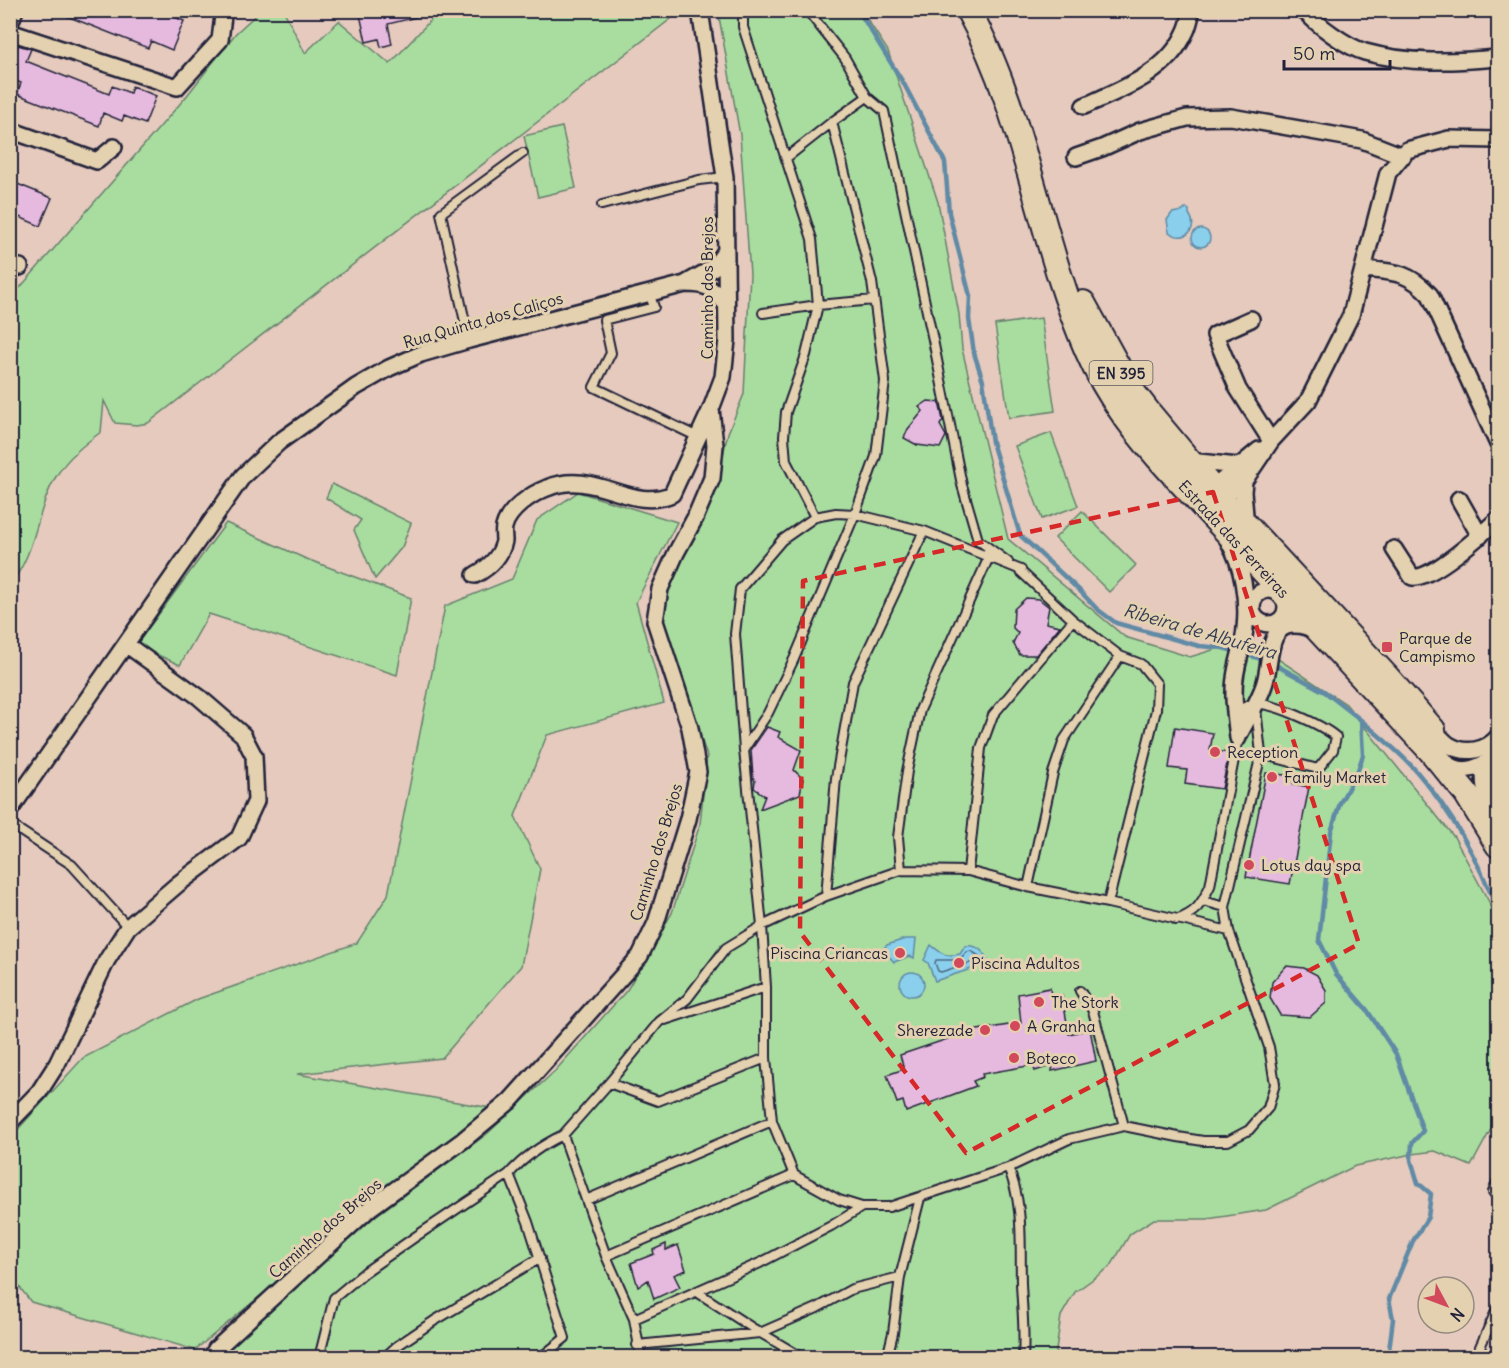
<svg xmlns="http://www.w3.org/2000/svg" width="1509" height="1368" font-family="Delius,sans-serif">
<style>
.green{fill:#a9dd9f;stroke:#66806d;stroke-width:1.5}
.water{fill:#8acfec;stroke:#608aa5;stroke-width:1.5}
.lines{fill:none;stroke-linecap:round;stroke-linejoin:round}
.shore{stroke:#4c6782;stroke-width:1.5}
.stream{stroke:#608aa5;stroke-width:4.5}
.building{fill:#e6badf;stroke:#22223b;stroke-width:1.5}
.lane-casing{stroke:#22223b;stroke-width:12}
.street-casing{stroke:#22223b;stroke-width:20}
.primary-casing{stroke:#22223b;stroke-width:28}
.lane{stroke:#e4d1af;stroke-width:8}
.street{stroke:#e4d1af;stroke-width:15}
.primary{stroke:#e4d1af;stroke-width:24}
.marked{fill:none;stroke:#d62828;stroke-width:4.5;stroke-dasharray:12 8;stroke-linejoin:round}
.poi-dot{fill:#d1495b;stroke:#e4d1af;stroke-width:2}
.labels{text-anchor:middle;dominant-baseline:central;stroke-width:6;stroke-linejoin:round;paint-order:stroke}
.shield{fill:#e4d1af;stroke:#5c565e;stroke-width:1.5}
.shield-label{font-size:15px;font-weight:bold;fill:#22223b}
.street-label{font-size:16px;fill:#22223b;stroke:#e4d1af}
.poi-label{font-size:16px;fill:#22223b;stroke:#e4d1af;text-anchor:start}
.water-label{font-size:18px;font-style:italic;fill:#323c56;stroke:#e4d1af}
</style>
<rect width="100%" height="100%" fill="#e5cabd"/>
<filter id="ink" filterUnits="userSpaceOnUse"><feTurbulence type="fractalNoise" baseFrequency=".0167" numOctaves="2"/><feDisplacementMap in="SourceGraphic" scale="12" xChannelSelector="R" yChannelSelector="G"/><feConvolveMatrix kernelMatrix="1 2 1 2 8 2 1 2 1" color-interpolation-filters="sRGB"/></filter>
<g filter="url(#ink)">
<path class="green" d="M260 11H284L305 53 339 21 390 64 439 11H681L148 423 137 425 115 423 104 401 101 432C84 444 68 457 57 475 36 508 37 552 11 583V298L185 98 236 33Z
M718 11H862L888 51 938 202 959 314 962 349 1008 539 1125 637 1190 657 1229 645 1269 653 1346 704 1454 837 1489 902 1498 937V1116L1471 1166 1435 1151 1412 1154 1355 1166 1266 1210 1207 1219H1154L1130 1234 1111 1266 1075 1292 1061 1316 1055 1357 215 1358 373 1218 487 1134 555 1071 627 990 672 913 700 824 707 756 663 624 667 592 714 494 728 433 744 394 750 274 740 135Z
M562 127 576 188 538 197 524 136Z
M1041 318 1055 411 1009 418 995 325Z
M1051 433 1078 506 1042 519 1015 446Z
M332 484 411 523 402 547 375 579 354 530 361 520 326 498Z
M578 492 677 522 636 602 664 703 547 735 515 816 540 869 521 966 442 1058 297 1074 491 1108 451 1138 195 1350 31 1302 11 1276 10 1138 83 1058 198 999 357 943 388 895 445 606 512 579 537 520Z
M1082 511 1136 565 1109 592 1055 538Z
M226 523 304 558 411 598 397 675 209 614 180 665 136 645Z"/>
<path class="water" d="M1186 208 1189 210V214C1200 229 1184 244 1169 232L1167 220 1172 213 1183 211Z
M1192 238a9 9 0 1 1 18 0a9 9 0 1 1-18 0Z
M905 939H916L914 958 910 956 894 962 883 949 887 945Z
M931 945C942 954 945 957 960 954L965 946C978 944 984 952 989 963L935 981 928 963 924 960Z
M900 984a12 12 0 1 1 24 0a12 12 0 1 1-24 0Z"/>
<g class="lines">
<path class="shore" d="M971 951 979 956V960L941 972 938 971 935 963 936 960H960L967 952Z"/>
<path class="stream" d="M858 10 904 84 945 162 949 213 970 296 969 319 974 353 983 381 992 442 1020 535 1080 591 1097 609 1116 623 1199 646 1223 648 1265 660
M1272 663 1325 692 1361 720 1363 755 1358 770 1340 803 1331 832 1319 940 1336 974 1367 1010 1396 1054 1423 1131 1412 1143 1411 1160 1418 1183 1431 1194 1428 1217 1413 1241 1389 1299 1393 1319 1388 1358
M1362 721C1380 737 1401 753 1417 772 1452 813 1479 861 1498 912"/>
</g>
<path class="building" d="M158 10 184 21 172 50 151 41 148 48 54 11Z
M359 10H424L425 15 388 24 392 44 381 47 379 39 366 42Z
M18 45 31 49 26 61 109 94 112 86 130 93 132 86 156 96 145 124 124 116 122 121 103 113 99 126 17 94 21 83 10 79V65Z
M10 181 52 198 40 226 10 213Z
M928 401 939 402 943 420 940 425 946 436 940 448 917 445 904 438 908 429 923 411 919 407Z
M1026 598 1039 599 1049 607 1046 623 1060 626 1036 655H1020L1013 643 1018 633 1013 628 1014 609Z
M767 727 780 732 778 737 801 750 794 770 803 779 800 794 760 809 765 796 754 788 755 781 753 777 751 750Z
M1175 727 1213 733 1210 750 1229 753 1222 789 1185 784 1187 770 1169 768Z
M1266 773 1294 776 1293 784 1309 787 1290 884 1246 877Z
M1286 966 1304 968 1317 975 1326 990V1003L1310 1017 1280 1015 1270 998 1272 982Z
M1050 988 1051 998 1062 995 1069 1034 1090 1029 1096 1061 1052 1071 1053 1065 1035 1071 1033 1065 982 1074 983 1077 973 1081 976 1086 906 1112 903 1101 897 1103 887 1075 904 1069 900 1055 971 1031 1021 1023 1018 994Z
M666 1244V1250L678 1245 686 1270 674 1275 680 1287 654 1299 648 1280 638 1287 631 1263 654 1254 653 1250Z"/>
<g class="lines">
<g class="lane-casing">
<path id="lane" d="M743 10V27L812 239 818 305 806 355 786 412 784 437 786 461 815 517
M807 10 845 58 867 97 884 111 933 340 962 485 978 540 1008 562
M786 158 832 122
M602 205 699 180 725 177
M649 293 654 307 604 320 611 353 594 387 698 437
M763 313 818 305 874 300
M469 340 441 213 523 153
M1018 569 1073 620 1120 656 1141 664 1157 684 1156 710 1108 903
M1021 570 924 531 855 514 836 513 815 517 782 540 740 589 735 634 744 750 762 926 766 987V1058L772 1121 794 1175 606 1256 563 1135 609 1083 659 1022 687 999 726 948 762 926 826 896 901 870 968 871 1028 887 1108 903 1229 931
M1236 711C1241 709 1248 705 1253 704 1271 701 1322 725 1336 737L1333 750 1318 769 1261 754
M744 749 768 713 794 659 855 514 876 456 885 381 872 282 832 122 867 97
M10 824 72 865 128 927
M901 870 898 837 907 771 920 710 989 557 987 553
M968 871 981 748 993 715 1073 620
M1028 887 1053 773 1064 740 1120 656
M826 896 836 778 853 682 924 531
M1225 907 1261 754 1256 709
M1176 920C1196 913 1201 905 1210 886L1238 738
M1080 991 1093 1011 1124 1126
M665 1020 766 987
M609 1083 658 1101 766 1058
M1008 1168 1069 1139 1124 1126 1178 1137 1203 1141H1228L1249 1130 1268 1108 1275 1084 1269 1047 1229 931 1225 907 1203 901
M509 1174 528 1222 565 1338 540 1358
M794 1175 839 1200 862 1207
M1498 1180 1493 1192 1498 1197
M586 1200 772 1121
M606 1256 634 1319 641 1358
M697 1292 754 1329 803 1358
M634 1319 760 1263 831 1226 862 1207H889L1008 1168C1024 1203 1020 1245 1021 1283 1022 1308 1025 1332 1023 1358
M637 1345 760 1333 817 1308 852 1289 900 1277
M319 1358 334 1298 365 1272 415 1237 509 1174C525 1156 542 1145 563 1135
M384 1358 397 1346 434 1321 540 1258
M887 1358 893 1333 900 1277 920 1198
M1475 1358 1498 1307"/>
</g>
<g class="street-casing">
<path id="street" d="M1304 10C1317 25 1347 47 1365 52 1408 64 1455 62 1498 58
M10 24 15 10
M10 32 177 87 220 40 223 16 219 10
M1084 106C1122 89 1167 73 1185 33 1189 26 1190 18 1192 10
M10 130 97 161 114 147
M1076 157 1102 148 1140 131 1187 118 1231 117 1362 140 1403 156
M10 269 20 267
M1363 269C1393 272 1408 271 1430 295L1498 444
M686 284C709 284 711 288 726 304
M1251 319 1215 335 1238 389 1271 441
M1189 461 1238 466
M1244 481 1243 492 1246 526
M1212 492 1222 494 1233 489 1244 481 1271 441 1308 401 1351 315 1388 173 1407 150 1449 139 1498 140
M1212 498 1218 484 1259 450
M1459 499 1480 536
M1229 542C1243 566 1248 600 1245 628 1244 645 1237 661 1235 678 1232 697 1236 719 1238 738
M1394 549 1412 577C1431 581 1484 532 1498 519
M475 575C488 568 501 557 504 541 504 537 503 532 504 527 508 510 531 494 547 488 595 468 631 513 672 494L711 409 723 377 727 340 725 177 700 10
M1252 607a17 17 0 1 1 34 0a17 17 0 1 1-34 0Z
M1431 728C1437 733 1443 741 1449 745 1466 755 1486 751 1498 737
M1238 737C1247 719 1260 700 1265 682 1271 663 1267 624 1294 625 1303 625 1310 627 1317 632
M1443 763C1460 772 1470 772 1487 762
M10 810 243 476 279 442 356 387 389 368 421 354 469 340 685 284 713 268 725 252
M1492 817C1485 787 1476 774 1498 749
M10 1122 39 1092 57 1064 107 960 128 927 178 884 239 838 256 801 254 756 243 735 199 697 127 645
M211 1358 216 1349 370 1208 462 1141 510 1101 640 956 656 923 688 819 698 772 690 728 655 621 660 589 676 553 695 518 712 478 715 445 711 409"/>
</g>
<g class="primary-casing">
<path id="primary" d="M968 10C1026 115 1039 241 1087 350 1107 397 1138 436 1172 473L1431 751 1466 793 1498 845
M1083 303 1129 387 1149 413 1215 492 1386 676 1433 730"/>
</g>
<use href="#lane" class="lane"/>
<use href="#street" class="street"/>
<use href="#primary" class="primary"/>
</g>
</g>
<path class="marked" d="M1213 492 1359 944 966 1153 800 932 803 581Z"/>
<g class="poi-dot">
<rect x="1381" y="641" width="12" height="12" rx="3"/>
<circle cx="1215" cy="752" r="6"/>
<circle cx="1272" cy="777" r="6"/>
<circle cx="1249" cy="865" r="6"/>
<circle cx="900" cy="953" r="6"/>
<circle cx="959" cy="963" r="6"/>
<circle cx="1039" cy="1002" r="6"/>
<circle cx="1015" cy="1026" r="6"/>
<circle cx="985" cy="1030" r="6"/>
<circle cx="1014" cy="1058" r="6"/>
</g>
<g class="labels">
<rect class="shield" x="1089.5" y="361" width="63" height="24" rx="4.5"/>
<g class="shield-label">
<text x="1121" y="373">EN 395</text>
</g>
<g class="street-label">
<text transform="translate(707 288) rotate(-90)">Caminho dos Brejos</text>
<text transform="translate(483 320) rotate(-16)">Rua Quinta dos Caliços</text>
<text transform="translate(1234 539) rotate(47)">Estrada das Ferreiras</text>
<text transform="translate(656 852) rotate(-73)">Caminho dos Brejos</text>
<text transform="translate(325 1228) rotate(-41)">Caminho dos Brejos</text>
</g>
<g class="poi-label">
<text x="1399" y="638">Parque de<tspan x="1399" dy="18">Campismo</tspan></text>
<text x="1227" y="752">Reception</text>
<text x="1284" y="777">Family Market</text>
<text x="1261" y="865">Lotus day spa</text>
<text x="888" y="953" text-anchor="end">Piscina Criancas</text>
<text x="971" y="963">Piscina Adultos</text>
<text x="1051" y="1002">The Stork</text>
<text x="1027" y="1026">A Granha</text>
<text x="973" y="1030" text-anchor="end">Sherezade</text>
<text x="1026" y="1058">Boteco</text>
</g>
<g class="water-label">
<text transform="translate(1200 631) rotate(16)">Ribeira de Albufeira</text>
</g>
</g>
<rect width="1509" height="1368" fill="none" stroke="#e4d1af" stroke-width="36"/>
<rect x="18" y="18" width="1473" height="1332" fill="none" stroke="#22223b" stroke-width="2" filter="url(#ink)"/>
<g transform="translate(1446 1305) rotate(131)"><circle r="28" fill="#e4d1af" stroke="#968b81" stroke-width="1.5"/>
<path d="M0-4.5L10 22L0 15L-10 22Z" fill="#d1495b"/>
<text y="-9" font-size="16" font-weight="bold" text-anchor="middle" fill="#22223b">N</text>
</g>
<path d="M1284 60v9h106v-9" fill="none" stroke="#22223b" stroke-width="3"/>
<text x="1293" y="60" font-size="18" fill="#22223b" stroke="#e4d1af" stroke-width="4.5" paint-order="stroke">50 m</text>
</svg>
